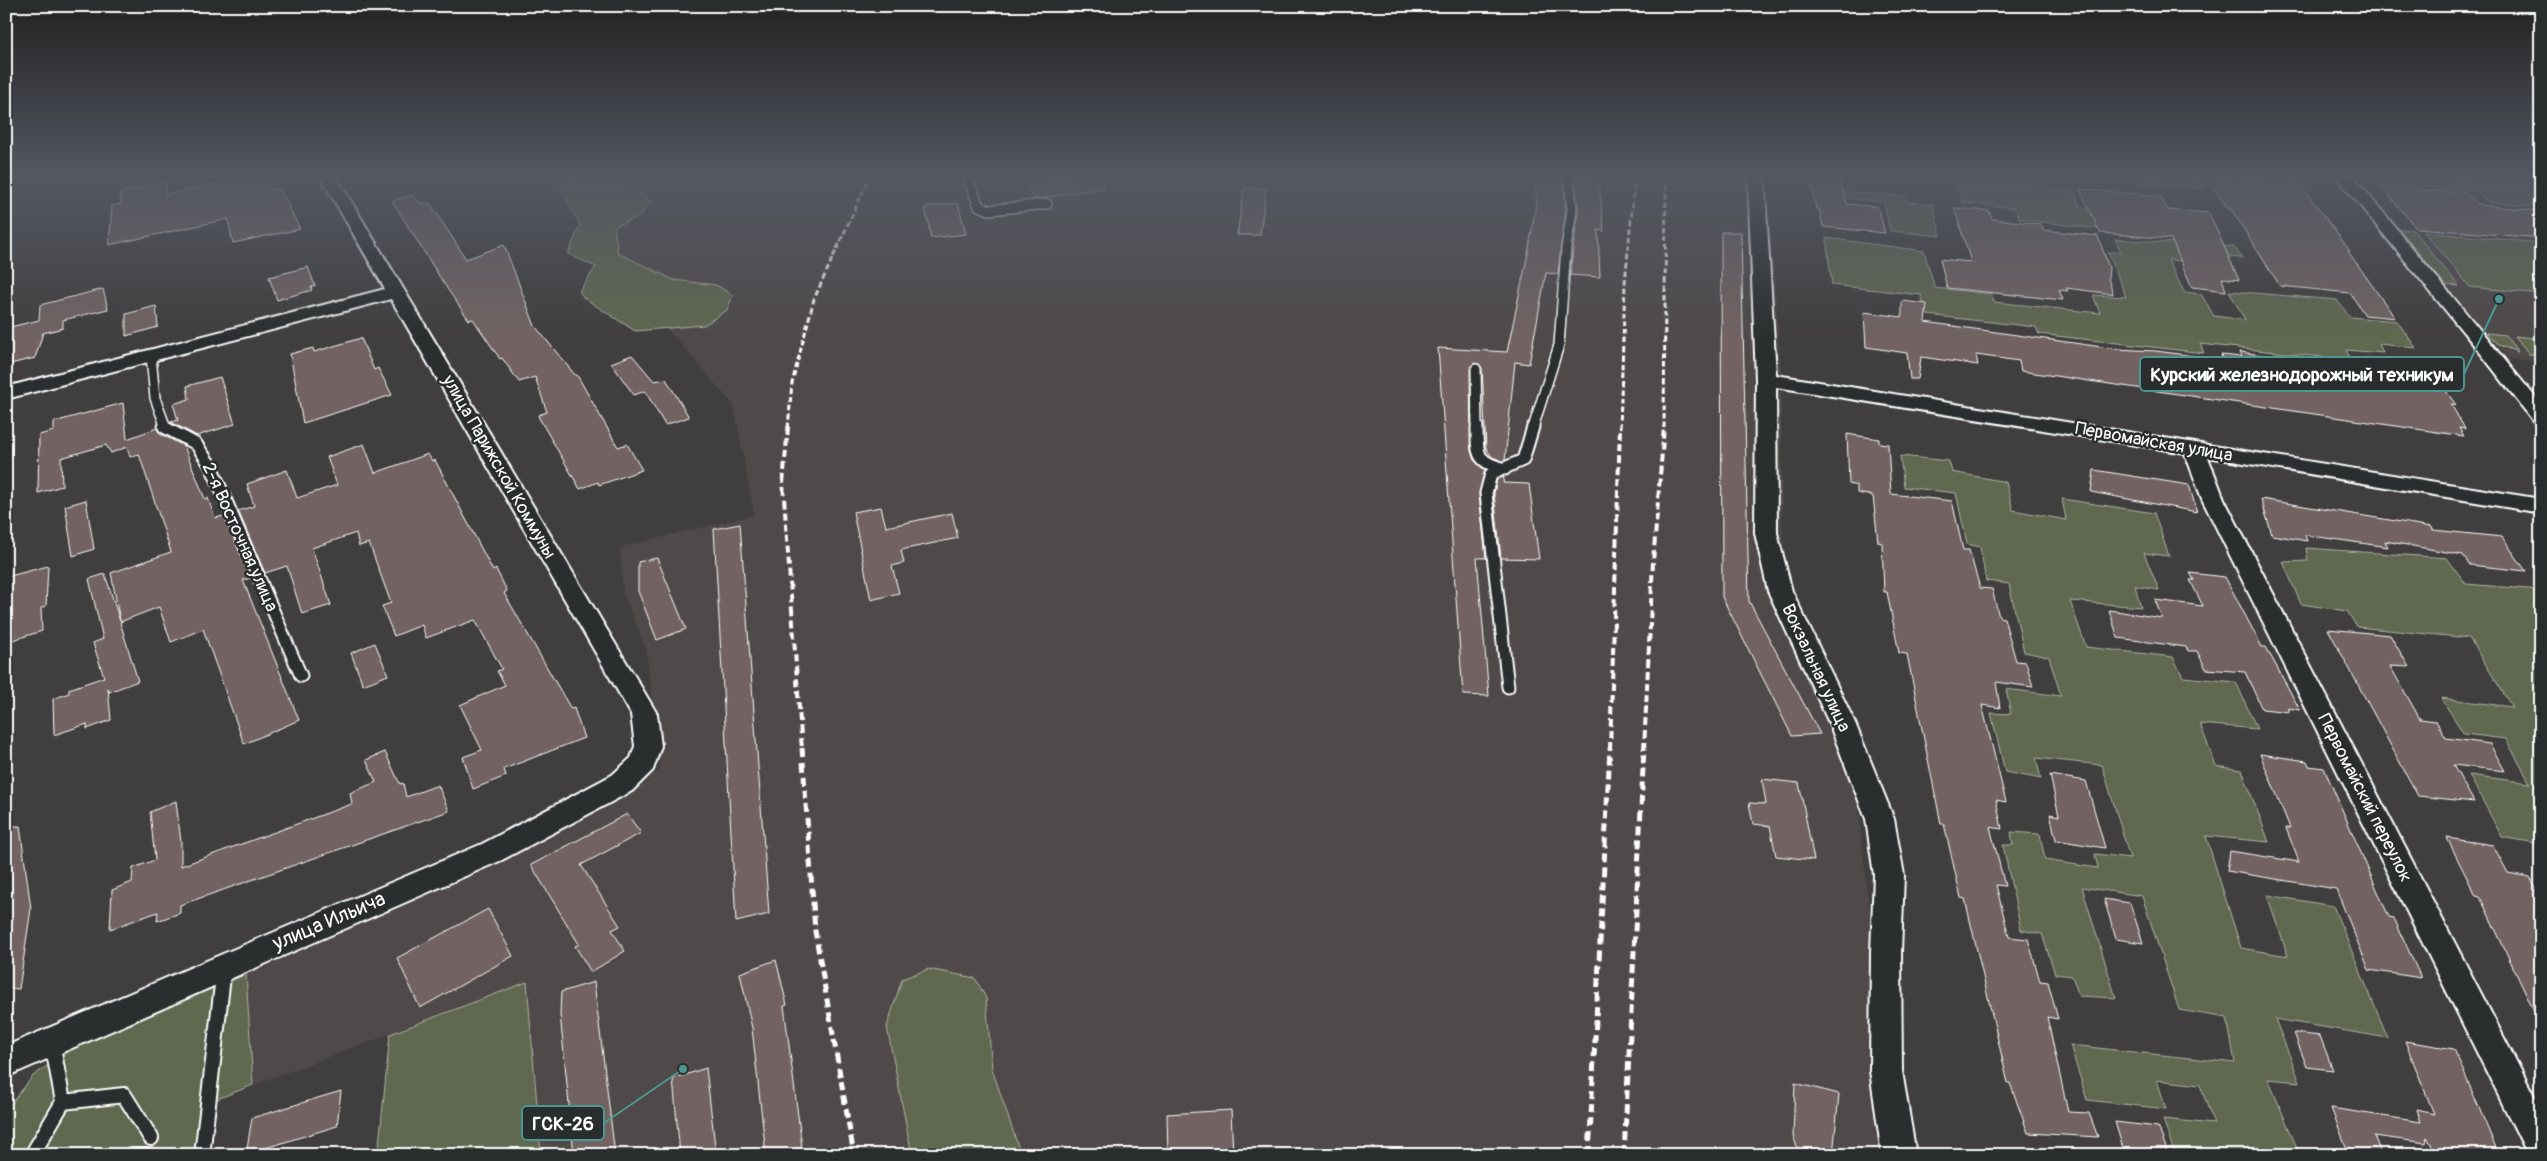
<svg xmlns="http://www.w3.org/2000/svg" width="2547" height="1161" font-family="Pangolin,sans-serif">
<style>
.built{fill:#4f4949}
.green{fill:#60684f;stroke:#b0b4a7}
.building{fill:#726462;stroke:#fff}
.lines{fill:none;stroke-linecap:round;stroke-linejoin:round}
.lane-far2-casing{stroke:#fff;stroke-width:12}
.lane-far1-casing{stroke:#fff;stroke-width:15}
.lane-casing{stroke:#fff;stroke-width:18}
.street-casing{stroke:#fff;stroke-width:4}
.lane-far2{stroke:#2a2d2e;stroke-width:9}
.lane-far1{stroke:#2a2d2e;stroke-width:11}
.lane{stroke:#2a2d2e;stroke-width:14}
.street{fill:#2a2d2e;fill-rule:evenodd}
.rail-far2{stroke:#fff;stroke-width:3;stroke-dasharray:5.5 3;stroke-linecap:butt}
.rail-far1{stroke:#fff;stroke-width:4;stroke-dasharray:8 4;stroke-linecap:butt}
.rail{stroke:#fff;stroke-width:5;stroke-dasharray:9 5;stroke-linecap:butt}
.labels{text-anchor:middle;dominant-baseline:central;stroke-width:5;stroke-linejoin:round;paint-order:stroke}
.street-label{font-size:18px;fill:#fff;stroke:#2a2d2e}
.near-street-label{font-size:21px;fill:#fff;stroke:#2a2d2e}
.leader{fill:none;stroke:#4b9892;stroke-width:2}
.callout-dot{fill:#4b9892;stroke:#2a2d2e;stroke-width:2}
.callout{fill:#2a2d2e;stroke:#4b9892;stroke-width:2}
.callout-label{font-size:19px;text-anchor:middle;font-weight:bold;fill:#fff}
</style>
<rect width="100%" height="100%" fill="#403e3e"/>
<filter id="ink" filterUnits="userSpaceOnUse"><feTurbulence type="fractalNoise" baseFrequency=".02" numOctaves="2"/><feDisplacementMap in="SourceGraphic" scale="10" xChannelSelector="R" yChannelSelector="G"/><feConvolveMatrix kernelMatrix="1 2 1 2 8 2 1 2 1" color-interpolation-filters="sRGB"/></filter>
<g filter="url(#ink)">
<path class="built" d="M555 176H1767L1781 373 1783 592 1852 748 1887 1077 1905 1155H541L527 983 253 1085 246 974 482 867 660 770 646 649 623 594 620 547 754 515 734 406 599 250 557 186Z
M2397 227 2541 239V362L2507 358Z"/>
<path class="green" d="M570 176H625L629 183 651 202 640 216 614 227 618 253 674 280 716 285 733 295 727 310 704 325 635 331 584 298 579 291 596 267 568 254 580 225 561 189Z
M1952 176H2022L2025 182 2042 184 2044 189 2075 192 2080 207 2133 211 2122 232 2020 219 2015 208 1963 203Z
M2087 176H2196L2203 188 2088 179Z
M2412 176H2541V207L2487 202 2477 191 2422 186Z
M1815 189 1905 197 1907 202 1933 204 1941 236 1890 231 1884 202 1816 195Z
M2399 229 2413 230 2459 286 2445 285Z
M2424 232 2541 243V294L2470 287Z
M1826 238 1924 251 1935 288 1991 294 1994 302 2100 313 2093 295 2126 297 2108 252H2121L2115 239 2234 247 2242 258 2210 256 2213 263 2168 260 2184 292 2201 294 2214 316 2245 320 2229 291 2337 300 2350 317 2397 321 2416 348 2379 344 2383 353 2346 350 2351 360 2200 344 2204 353 2039 334 2036 327 1927 315 1921 295 1832 285Z
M2486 333 2505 335 2518 352 2499 345Z
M2515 336 2541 339V355L2529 354Z
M1900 456 1949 461 1952 472 2006 482 2013 510 2066 520 2062 499 2154 513 2169 556 2144 553 2159 590 2135 586 2141 607 2070 601 2086 647 2173 657 2183 677 2236 682 2257 729 2200 724 2216 766 2242 770 2269 842 2206 836 2241 948 2288 956 2267 895 2333 906 2388 1038 2275 1019 2300 1082 2268 1079 2300 1155H2175L2163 1119 2214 1124 2200 1085 2157 1080 2166 1109 2087 1100 2070 1045 2235 1063 2227 1018 2179 1010 2142 896 2082 887 2116 998 2079 996 2072 976 2055 974 2042 934 2021 930 2003 845H2013L2011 832 2040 834 2045 860 2098 868 2095 854 2130 858 2102 765 2036 758 2041 779 2005 772 1991 713 2011 714 2006 689 2061 696 2049 657 2024 652 2009 584 1986 581 1980 547 1967 544 1956 493 1904 487Z
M2306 548 2447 558 2466 584 2540 590 2541 636H2538L2541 640V844L2502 837 2469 775 2530 783 2506 739 2464 734 2441 698 2512 707 2469 638 2357 627 2347 611 2301 604 2283 562 2308 561Z
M928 969 975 978 986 998 992 1069 1021 1155H912L887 1027 902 979Z
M246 974 253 1085 212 1101 210 1155H6V1110L33 1076 76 1045Z
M527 982 541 1155H378L390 1034Z"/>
<path class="building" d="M222 176H264L268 189H280L300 229 233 243 228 219 109 245 112 206 121 204 120 193 165 182 166 195 224 182Z
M1022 176H1102L1104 188 1034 199Z
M1533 176H1563L1566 210 1558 274 1546 273 1529 364 1515 362 1505 460 1503 461 1492 457 1486 448 1482 368 1479 364 1475 363 1470 369 1471 451 1474 460 1485 470 1479 494 1486 558H1477L1489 696 1463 695 1438 348 1507 352 1529 248 1537 197Z
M1575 176H1598L1604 231 1598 230 1600 277 1570 275 1578 211Z
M1810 176H1838L1847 204 1878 207 1885 233 1823 227 1819 209H1816Z
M2205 176H2294L2350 251H2348L2395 318 2365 315 2350 293 2280 286 2231 209 2229 210Z
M2373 176H2406L2418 190 2466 193 2479 205 2541 211V238L2416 228Z
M1244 188H1266L1260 235H1237Z
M2080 189 2160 196 2168 210 2209 213 2239 280 2222 278 2226 291 2192 287 2171 239 2100 233Z
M413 195 419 203H430L466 259 504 245 535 326 575 375H577L618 447 627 444 642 470 599 485 598 482 580 489 539 418 538 415 547 412 535 377 519 382 502 358 500 359 473 319 469 320 448 290 392 201Z
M958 203 966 234 931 238 925 207Z
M1954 208 1989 211 1992 219 2041 224 2043 230 2098 236 2109 268 2108 278 2113 294 2066 288 2068 291 2059 290 2063 300 1947 288 1940 259 1971 262Z
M1721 232H1741L1749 601 1820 734 1792 736 1722 597Z
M308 267 315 286 311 287 312 290 277 300 269 277Z
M103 289 108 309 63 320V328L43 333 35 358 6 365V328L39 320 40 305Z
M1902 301 1927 304 1925 322 2116 349 2156 351 2223 360 2221 355 2242 357 2240 352 2275 357 2277 362 2332 369 2328 362 2372 367 2366 358 2427 364 2456 405 2451 404 2465 429 2459 428 2464 436 2021 371 2019 361 1976 355 1978 365 1921 357 1918 379H1910L1907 353 1866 347 1864 312 1902 317Z
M156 306 158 327 126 336V314Z
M361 338 374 370 378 368 392 395 303 423 290 354 313 348 314 352Z
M632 355 654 381 666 379 689 417 665 425 645 391 634 395 611 363Z
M220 377 235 424 197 436 171 422 178 420 173 404 189 399 187 386Z
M123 403 127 439 157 428 160 434 184 446 205 499 208 498 215 518 224 516 251 578 243 580 299 720 244 744 203 629 171 642 159 607 120 622 138 681 109 692 108 688 111 720 87 729V724L54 735 53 699 69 693V689L104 677 93 643 103 639 89 579 105 574 120 621 111 573 171 552 139 454 130 457 127 447 111 453 106 445 61 458 62 486 38 493 39 435 54 431V422Z
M1847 434 1879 439V443L1888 444 1891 494 1952 501 1963 550H1969L1980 588 1992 589 1999 617 2004 618 2016 661 2026 662 2033 687 1996 682 2000 708 1982 705 2006 802 1996 800 2002 829 1990 827 2005 886 1996 885 2009 937 2028 939 2040 981 2048 982 2058 1019 2047 1017 2068 1112 2089 1113 2098 1137 2028 1133 2010 1083H2008L1965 899 1961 898 1944 824H1941L1907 654 1899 653 1887 592H1884L1882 543 1878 542 1873 496 1857 493V486L1849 484Z
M364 444 375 473 428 454 432 461 435 460 493 571 496 569 507 591 504 593 571 709 574 708 584 738 504 769 506 776 473 789 463 757 482 750 460 705 505 685 497 671 502 669 475 620 426 638 422 625 394 636 382 606 391 603 369 543 359 546 356 533 312 548 331 605 302 614 287 566 265 573 238 511 254 506 247 484 287 470 297 498 337 485 327 457Z
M2094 470 2189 485 2197 512 2091 492Z
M1504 477 1503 483 1529 484 1539 559 1501 558 1494 494 1497 479Z
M2261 499 2432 527 2433 530 2502 537 2526 571 2470 565 2463 555 2385 541 2388 547 2305 535 2307 541 2272 535Z
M86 500 94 549 73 556 65 506Z
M881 507 886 527 952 513 958 538 901 550 904 563 892 566 899 593 871 600 853 512Z
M740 524 769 914 736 922 714 529Z
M657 558 686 629 657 640 638 591V562Z
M48 566 46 606 41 608 42 631 6 642V577Z
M2190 573 2225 577 2262 647H2266L2300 710 2287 708 2289 712 2262 709 2245 672 2206 669 2197 651H2188L2186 647 2118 638 2109 610 2162 618 2155 600 2203 606 2190 580H2194Z
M2328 629 2390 635 2409 667 2390 666 2420 719 2436 721 2446 738 2490 744 2505 771 2453 765 2474 802 2418 796Z
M375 643 388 675 363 685 351 653Z
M385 752 400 784 403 783 406 797 438 785 449 811 180 905V913L157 921 158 912 110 929 112 890 132 882 133 868 155 860 150 812 176 801 181 842V866L352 804 350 793 376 782 366 760Z
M2260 754 2307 761 2309 766 2324 768 2389 917 2394 918 2421 978 2369 970 2336 889 2227 871 2230 851 2299 862 2286 828H2290Z
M2050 775 2086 781 2105 848 2056 840 2050 814 2059 816Z
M1762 779 1799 783 1814 860 1776 856 1770 826 1753 824 1749 803 1766 804Z
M627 814 641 833 581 865 620 926 612 930 625 951 591 972 575 946 579 944 531 865Z
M6 826H20L31 909 19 989 6 988Z
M2447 838 2493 845 2508 873 2530 877 2541 896V1026L2480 897 2476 896Z
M2104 899 2130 903 2143 943 2116 939Z
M488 909 513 956 420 1008 397 958Z
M776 960 787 1005 784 1006 803 1155H766L752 1028 740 973Z
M594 982 615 1155H574L560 1014 561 992Z
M2294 1033 2320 1036 2333 1070 2307 1067Z
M2405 1041 2454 1049 2499 1155H2437L2427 1137 2426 1143 2374 1136 2382 1155 2347 1149 2331 1108 2421 1122 2417 1110 2434 1114Z
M706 1068 716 1155H680L673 1079Z
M1795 1083 1839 1094 1833 1155H1800L1793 1136Z
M341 1091 337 1126 246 1154 252 1118Z
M1231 1110 1233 1155H1168L1167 1114Z
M2115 1122 2158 1127 2169 1155H2125Z"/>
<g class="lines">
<g class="lane-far2-casing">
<path id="lane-far2" d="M967 176 979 206 989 210 1047 204
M151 356 155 398 166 428
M1476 369 1477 428
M1533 428 1559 345 1566 248 1572 210 1569 176"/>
</g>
<g class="lane-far1-casing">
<path id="lane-far1" d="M164 427 196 444 211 466 301 676
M1477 427C1477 454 1476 462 1505 469
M1508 687 1486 493 1491 474 1523 460 1533 427"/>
</g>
<g class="lane-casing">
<path id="lane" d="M52 1042 63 1102 124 1095 151 1138
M32 1155 63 1102
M202 1155 224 968"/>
</g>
<g class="street-casing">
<path id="street" d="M320 176H336L653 707 657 714 661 746 653 770 632 791 502 860 6 1077V1046L482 844 612 775 631 758 635 746 631 714 391 299 6 399V387L385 289Z
M1748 176H1764L1776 375 2541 499V513L2208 457 2224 499 2541 1109V1155H2528L2202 499 2185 453 1776 387 1777 533 1792 591 1855 723 1894 819 1904 875 1901 952 1902 1071 1916 1155H1882L1870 1071 1871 952 1874 875 1866 819 1829 723 1768 591 1755 533 1756 379Z
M2336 176H2353L2541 404V424L2534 422 2482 355Z"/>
</g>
<use href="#lane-far2" class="lane-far2"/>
<use href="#lane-far1" class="lane-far1"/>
<use href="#lane" class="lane"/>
<use href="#street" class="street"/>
<path class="rail-far2" d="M788 428 792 383 814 299 870 176
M1620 428 1625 283 1635 176
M1664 428 1666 176"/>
<path class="rail-far1" d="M788 427 783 483 802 750
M1610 750 1620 427
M1644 750 1653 562 1664 427"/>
<path class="rail" d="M802 748 815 931 854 1155
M1589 1155 1610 748
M1624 1155 1644 748"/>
</g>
</g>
<linearGradient id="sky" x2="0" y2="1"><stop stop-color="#232222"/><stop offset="0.52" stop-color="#535863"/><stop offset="1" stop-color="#535863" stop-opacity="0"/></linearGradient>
<rect width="2547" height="339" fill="url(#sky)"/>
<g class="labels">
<g class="street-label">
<text transform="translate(2154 442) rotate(10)">Первомайская улица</text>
<text transform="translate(499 467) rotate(60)">улица Парижской Коммуны</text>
<text transform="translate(240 537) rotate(66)">2-я Восточная улица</text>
<text transform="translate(1816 668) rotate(65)">Вокзальная улица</text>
<text transform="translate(2365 798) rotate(63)">Первомайский переулок</text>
</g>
<g class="near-street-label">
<text transform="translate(329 921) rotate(-23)">улица Ильича</text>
</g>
</g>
<path class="leader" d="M2499 299L2464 374M683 1069L604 1123"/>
<g class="callout-dot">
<circle cx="2499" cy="299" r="5"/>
<circle cx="683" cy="1069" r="5"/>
</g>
<g class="callout">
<rect x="2140" y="357" width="324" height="34" rx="5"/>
<rect x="522" y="1106" width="82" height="34" rx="5"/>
</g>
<g class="callout-label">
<text x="2302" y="381">Курский железнодорожный техникум</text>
<text x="563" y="1130">ГСК-26</text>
</g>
<rect width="2547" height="1161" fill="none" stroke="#2a2d2e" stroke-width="25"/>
<rect x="12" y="12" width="2522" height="1136" fill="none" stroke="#fff" stroke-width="2" filter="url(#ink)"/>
</svg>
